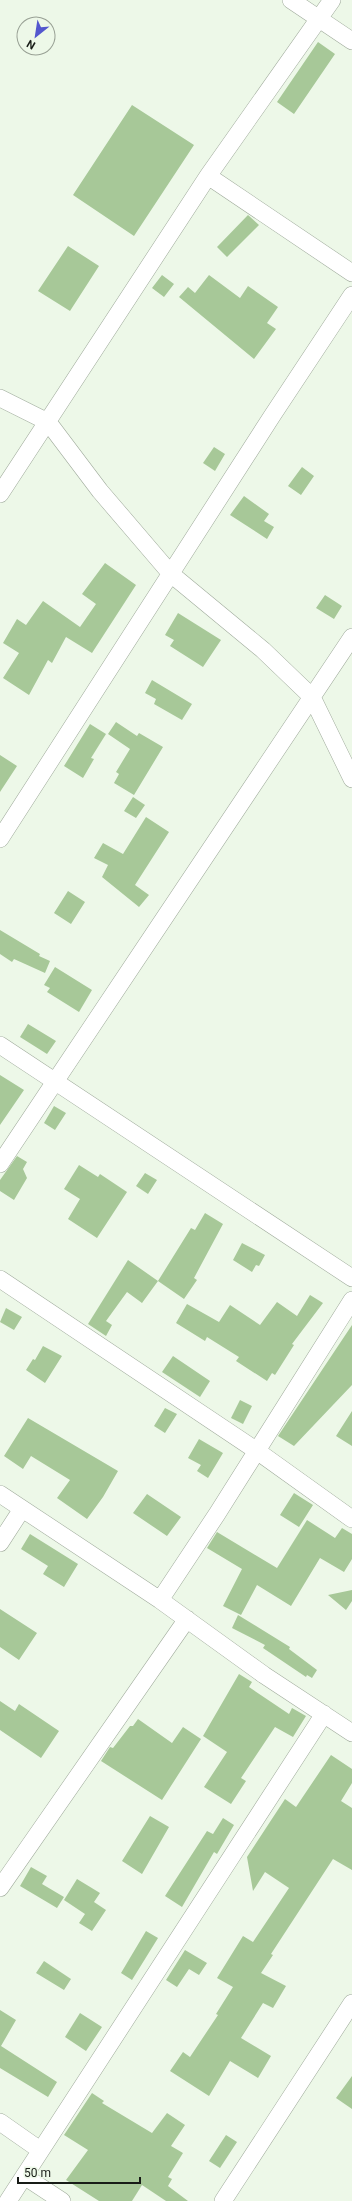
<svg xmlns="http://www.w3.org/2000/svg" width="352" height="2201" font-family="Roboto,sans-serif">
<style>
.building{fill:#a7c898}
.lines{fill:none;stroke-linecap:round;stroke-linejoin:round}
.street-casing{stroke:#9faa9b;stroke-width:18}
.street{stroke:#fff;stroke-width:17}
</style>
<rect width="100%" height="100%" fill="#edf8e8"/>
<path class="building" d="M318 42 335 54 294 114 277 102Z
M132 105 194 145 134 236 73 195Z
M248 215 259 225 227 257 217 247Z
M68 246 99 266 70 311 38 291Z
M162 275 174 284 164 297 152 288Z
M209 275 240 298 248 286 278 307 267 323 276 329 254 359 179 297 188 287 195 293Z
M214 447 225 454 215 471 203 463Z
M302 467 314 476 301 495 288 486Z
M244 496 269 514 264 521 274 527 267 539 230 515Z
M105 563 136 585 92 653 66 637 52 663 48 660 29 695 3 678 19 653 3 643 17 619 26 625 43 601 80 627 96 604 82 594Z
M325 595 342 606 334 619 316 608Z
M178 613 221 640 203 667 170 646 174 640 165 635Z
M152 680 192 704 182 720 154 704 156 699 145 693Z
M116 722 137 736 139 733 163 747 134 795 114 783 119 774 116 772 130 749 108 734Z
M90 724 106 734 91 758 94 759 83 778 64 766Z
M0 755 17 766 0 792Z
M133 797 145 805 136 818 124 811Z
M146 817 169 832 135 885 149 895 139 907 102 877 108 865 94 858 103 843 123 854Z
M68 891 85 902 71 924 54 913Z
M0 930 40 954 39 956 50 961 45 973 14 959 12 962 0 954Z
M55 967 92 990 79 1012 47 992 50 988 44 985Z
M28 1024 56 1041 47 1054 20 1037Z
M0 1075 24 1090 0 1125Z
M54 1106 66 1113 55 1130 44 1123Z
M17 1156 27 1162 23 1169 27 1178 14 1200 0 1191V1180Z
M79 1165 98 1177 100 1174 127 1192 97 1238 68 1219 80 1199 64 1189Z
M145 1173 157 1180 148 1194 136 1186Z
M205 1213 223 1224 194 1278 197 1280 184 1299 158 1281 191 1228 195 1230Z
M242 1243 265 1255 259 1266 256 1265 252 1272 233 1260Z
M128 1260 158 1281 142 1303 127 1292 106 1321 112 1325 106 1336 88 1324Z
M310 1295 323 1303 292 1344 294 1345 275 1375 272 1373 267 1381 236 1361 239 1357 207 1337 205 1341 176 1323 187 1304 219 1322 230 1305 260 1325 277 1302 297 1316Z
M6 1308 22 1317 14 1330 0 1322Z
M352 1325V1385L294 1446 278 1436Z
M43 1346 62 1356 45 1383 26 1370 33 1359 35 1360Z
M173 1356 210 1381 200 1397 162 1372Z
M240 1400 252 1406 243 1424 231 1418Z
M165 1408 177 1414 165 1433 154 1426Z
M352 1411V1446L336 1436Z
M28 1418 118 1471 103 1497 87 1519 57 1498 70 1480 31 1456 23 1469 4 1456Z
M199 1439 223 1453 208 1478 197 1471 201 1465 188 1458Z
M294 1493 313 1505 299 1527 280 1515Z
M147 1494 181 1517 167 1536 133 1513Z
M307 1520 335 1538 342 1528 352 1534V1559L344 1572 320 1558 291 1606 257 1585 241 1615 223 1606 242 1569 207 1548 217 1532 277 1568Z
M30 1534 78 1564 64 1587 43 1574 48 1566 21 1549Z
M352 1590V1601L346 1610 328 1595Z
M0 1609 37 1633 19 1660 0 1647Z
M238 1615 290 1647 289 1649 317 1670 312 1678 307 1675 306 1677 263 1648 265 1645 232 1628Z
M239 1674 252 1682 249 1687 289 1714 292 1708 306 1716 293 1737 275 1727 241 1778 246 1781 231 1804 204 1787 227 1752 203 1736Z
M0 1701 15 1711 19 1704 59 1731 41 1758 0 1730Z
M138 1719 172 1743 183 1727 201 1739 162 1800 101 1761 110 1747 113 1748 130 1726H133Z
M331 1755 352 1769V1783L341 1801 352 1808V1870L333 1859 271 1954 273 1955 261 1973 286 1986 273 2008 263 2003 241 2038 271 2056 258 2078 230 2061 209 2096 170 2071 183 2052 190 2057 218 2015 216 2014 233 1987 217 1978 243 1936 253 1942 289 1888 265 1872 253 1891 247 1857 285 1799 296 1807Z
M150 1816 169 1827 142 1874 122 1861Z
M223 1818 234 1825 217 1854 214 1852 182 1907 165 1896 207 1831 213 1834Z
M31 1867 47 1876 42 1884 64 1897 57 1908 20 1886Z
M77 1879 100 1893 94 1902 106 1910 92 1931 79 1923 85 1914 64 1900Z
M146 1931 158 1938 132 1980 121 1973Z
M185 1950 207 1963 199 1975 189 1969 177 1987 166 1980Z
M44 1961 71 1979 64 1990 36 1973Z
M0 2010 16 2020 1 2046 57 2082 48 2097 0 2068Z
M80 2013 102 2027 86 2051 65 2037Z
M352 2076V2109L336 2098Z
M92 2093 104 2101 102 2103 152 2133 167 2113 185 2125 171 2146 183 2153 168 2177 172 2179 168 2186 188 2201H166L142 2185 132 2201H99L66 2180 88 2150 64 2135Z
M226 2135 237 2142 220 2168 209 2161Z"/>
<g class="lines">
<g class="street-casing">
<path id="street" d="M291 0 352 41
M208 176 352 273
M0 398 48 422 100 491 171 574 263 650 312 697 352 779
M0 494 208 176 332 0
M0 839 272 416 352 295
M0 1045 352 1278
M0 1164 352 637
M0 1279 257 1451 352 1519
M0 1494 160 1600 264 1675 352 1733
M0 1543 22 1509
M160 1600 217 1514 352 1300
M0 1888 187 1619
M0 2122 40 2150
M24 2176 62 2201
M8 2201 324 1714
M223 2201 352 2003"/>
</g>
<use href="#street" class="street"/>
</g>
<g transform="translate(36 36) rotate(210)"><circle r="19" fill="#edf8e8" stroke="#98a094"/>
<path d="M0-3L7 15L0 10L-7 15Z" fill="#5357ce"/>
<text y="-6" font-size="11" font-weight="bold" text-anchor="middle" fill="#181c17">N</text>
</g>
<path d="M18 2177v6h122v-6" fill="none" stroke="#181c17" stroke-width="2"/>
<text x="24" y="2177" font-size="12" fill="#181c17" stroke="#edf8e8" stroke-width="3" paint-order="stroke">50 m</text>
</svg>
